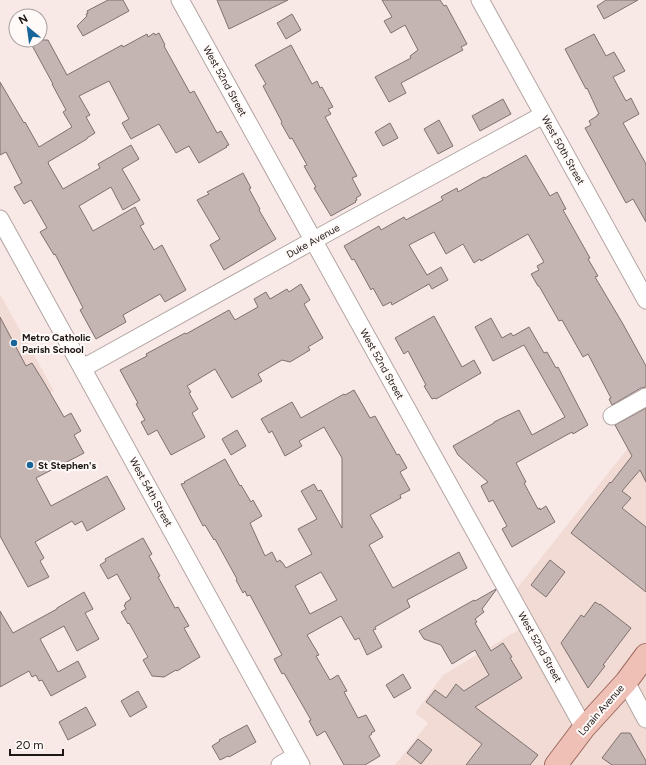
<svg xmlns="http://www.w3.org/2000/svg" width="646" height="765" font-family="Figtree,sans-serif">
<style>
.built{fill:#f2dbd5}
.building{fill:#c4b5b2;stroke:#7e716e;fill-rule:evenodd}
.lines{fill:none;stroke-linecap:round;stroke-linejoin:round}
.minor-casing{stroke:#b3a5a2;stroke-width:19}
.major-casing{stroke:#9e6a5e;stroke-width:24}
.minor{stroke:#fff;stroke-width:17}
.major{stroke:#eec0b6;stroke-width:22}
.poi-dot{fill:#186699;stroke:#fff9f7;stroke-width:1.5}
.labels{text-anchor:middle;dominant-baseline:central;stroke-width:4;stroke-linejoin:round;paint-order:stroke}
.street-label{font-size:10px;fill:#1d1716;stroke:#fff9f7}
.poi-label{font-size:10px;font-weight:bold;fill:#1d1716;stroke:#fff9f7;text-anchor:start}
</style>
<rect width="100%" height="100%" fill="#f8e9e6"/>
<path class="built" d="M0 294 54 391 0 421Z
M646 433V765H395L428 723 415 713 443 675 527 625 511 596 635 439Z"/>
<path class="building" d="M108 0H123L129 11 83 36 77 26 87 16 86 14 88 13 87 11Z
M217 0H288L229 29Z
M382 0H440L444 6 446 5 467 44 461 47 463 50 401 83 406 93 389 102 375 77 411 58 410 56 418 50 405 25 391 33 384 21 392 17Z
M606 0H638L604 19 597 6Z
M292 14 301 30 286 39 277 23Z
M154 33 155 35 159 33 165 45 164 46 190 93 194 91 217 133 221 131 229 145 226 146 227 147 199 163 189 146 176 153 159 124 131 139 122 123 129 119 109 81 79 96 90 115 86 117 95 133 87 138V139L48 162 49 165 63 189 100 168 98 164 131 145 139 159 122 169 140 200 123 210 111 187 79 206 93 231 135 207 144 224 140 226 154 250 162 245 186 290 165 302 160 294 123 315 126 322 96 339 80 310 83 308 78 298 55 254 54 255 40 232 47 228 31 200 24 204 14 187 22 183 6 152 0 155V82L24 123 25 122 39 147 72 127 63 112 66 110 52 84H53L29 40H48L67 75 122 45 123 47 147 34 148 37Z
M594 34 606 56 614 52 625 71 613 77 626 101 631 98 639 114 623 123 646 164V222L633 199 626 203 585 128 591 125 589 121 597 116V115L599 114 587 88 586 89 565 49Z
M291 45 312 84 317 81 320 88 322 87 333 107 328 109 331 114 325 117 357 176 352 178 361 195 356 198 357 200 355 201 356 202 331 216 314 188 316 187 304 166 307 165 292 138 290 139 281 123 282 122 263 86 266 84 255 65Z
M503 99 511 114 480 131 472 116Z
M439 120 453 146 438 154 424 129Z
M390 123 398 138 383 146 375 132Z
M526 155 550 196 557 192 566 209 563 210 590 258 588 259 598 276 595 277 623 324 646 366V387L641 388 612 405 609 399 611 398 588 354 583 357 562 320 559 321 539 286H538L531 274 539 270 537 266 544 262 528 234 481 261 480 259 474 263 463 244 446 254 434 232 409 245 427 275 441 267 448 280 432 289 429 284 392 305 391 302 383 306 373 288 371 290 354 259 352 260 344 246 379 226 381 230 404 217 406 220 443 200 441 197 442 196 457 188 458 192 484 177 485 178Z
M243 173 251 188 249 189 260 209 259 210 276 239 224 270 210 245 220 239 197 200 209 194 207 192Z
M301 284 310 300 304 304 323 338 308 347 310 350 290 362 282 360 258 374 262 381 232 398 215 369 187 386 191 392 189 393 198 409 192 413 205 437 171 455 157 430 148 435 141 422 145 420 136 404 138 403 120 370 147 356 146 354 185 333 186 334 229 310 235 320 258 307 254 299 266 292 270 299 287 289 289 292Z
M434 316 462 367 474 360 481 373 436 399 435 398 432 399 424 386 426 385 408 351 404 354 395 338Z
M0 317 26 366 32 363 45 384 64 417 71 413 81 431 74 435 84 453 36 478 51 506 107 476 125 509 87 531 82 521 75 525 72 521 35 542 44 558 40 561 49 577 28 587 0 536Z
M491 318 502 338 511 333 513 336 529 327 544 353 547 352 556 368 558 367 588 425 573 434 572 432 516 463 526 482 524 483 538 509 540 508V510L546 506 555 522 512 547 502 529 507 526 493 500 489 502 481 486 488 482 458 455 453 446 494 423V422L519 410 532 435 565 417 524 345 493 361 475 327Z
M354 390 370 418 375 416 397 455 399 454 407 468 400 472 410 490 400 495 401 498 370 515 383 537 369 545 393 588 459 552 467 568 407 600 410 607 375 627 376 629 373 630 382 647 367 655 359 638 355 640 341 616 307 635 319 655 316 656 330 680 338 675 347 691 344 692 358 718 366 715 375 731 371 733 372 734 369 736 380 756 365 765H344L325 731 317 736 309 721 311 720 284 673 282 674 274 659 282 655 250 595 247 596 245 591 243 593 236 580 237 579 215 539 214 540 205 525 203 526 181 484 185 483 184 482 225 459 240 486 241 485 251 502 253 500 262 516 250 523 265 556 272 552 277 562 280 560 281 562H282L286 568 312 554 298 529 317 519 301 491 314 484 318 491 321 490 342 528V458L324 427 299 441 302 446 285 456 272 431 269 433 261 419 292 402 301 418 344 394 345 395ZM321 572 337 600 310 614 295 586Z
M646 408V482L640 470 622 491 631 498 622 508 646 527V592L571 533 610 482 611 483 632 456 615 425Z
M237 430 246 446 231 455 222 439Z
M143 538 152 554 149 556 160 576 158 577 175 608 178 607 189 626 184 628 200 657 177 671 176 670 164 677 152 676 143 660 148 657 129 623 128 624 121 612 126 609 124 605 126 604 125 603 131 599 117 574 108 579 100 565 106 561 105 559Z
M550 560 565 572 546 597 531 585Z
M496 589V590L482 609 484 612 475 619 477 622 475 623 491 651 503 643 512 657 510 658 522 678 475 707 538 755 530 765H466L482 744 426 702 435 690 446 698 456 684 464 691 489 675 475 650 452 664 441 645 424 639 419 631 474 600 475 601Z
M84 592 93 609 85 613 99 639 77 651 64 626 40 639 58 672 78 661 86 677 51 696 42 680 39 681 36 675 32 677 29 671 0 687V611L13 633 57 609V608Z
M595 602 600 605V604L631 628 603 665 605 666 588 688 561 643 581 615 584 617Z
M403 674 411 688 394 698 386 685Z
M138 691 147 707 130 717 121 701Z
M86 707 96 725 68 740 59 722Z
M247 725 256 742 229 757 228 756 220 760 212 746 220 741 219 740Z
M621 733H630L646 761V765H612L602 758Z
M418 739 432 750 421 764 407 753Z"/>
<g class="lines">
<g class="minor-casing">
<path id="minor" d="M180 0 584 728
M480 0 646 300
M0 219 301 765
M83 368 314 240 543 115
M612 416 646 397
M626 682 646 719
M280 765 296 756"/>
</g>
<g class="major-casing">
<path id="major" d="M556 765 584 728 626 682 646 655"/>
</g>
<use href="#minor" class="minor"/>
<use href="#major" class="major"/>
</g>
<g class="poi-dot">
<circle cx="14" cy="343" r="4"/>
<circle cx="30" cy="465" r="4"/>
</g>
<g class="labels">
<g class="street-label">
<text transform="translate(225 81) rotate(61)">West 52nd Street</text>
<text transform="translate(563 150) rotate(61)">West 50th Street</text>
<text transform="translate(313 241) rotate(-29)">Duke Avenue</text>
<text transform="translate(382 364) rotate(61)">West 52nd Street</text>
<text transform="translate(151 492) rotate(61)">West 54th Street</text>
<text transform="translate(540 647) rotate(61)">West 52nd Street</text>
<text transform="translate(601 710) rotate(-49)">Lorain Avenue</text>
</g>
<g class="poi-label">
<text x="22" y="337">Metro Catholic<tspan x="22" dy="12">Parish School</tspan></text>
<text x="38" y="465">St Stephen's</text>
</g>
</g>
<g transform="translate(28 28) rotate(331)"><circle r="19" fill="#fff9f7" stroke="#a59f9d"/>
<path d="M0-3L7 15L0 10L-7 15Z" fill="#186699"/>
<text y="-6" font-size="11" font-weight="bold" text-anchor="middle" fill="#1d1716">N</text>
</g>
<path d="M10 749v6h53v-6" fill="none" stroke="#1d1716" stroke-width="2"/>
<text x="16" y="749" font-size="12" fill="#1d1716" stroke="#fff9f7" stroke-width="3" paint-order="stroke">20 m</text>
</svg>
